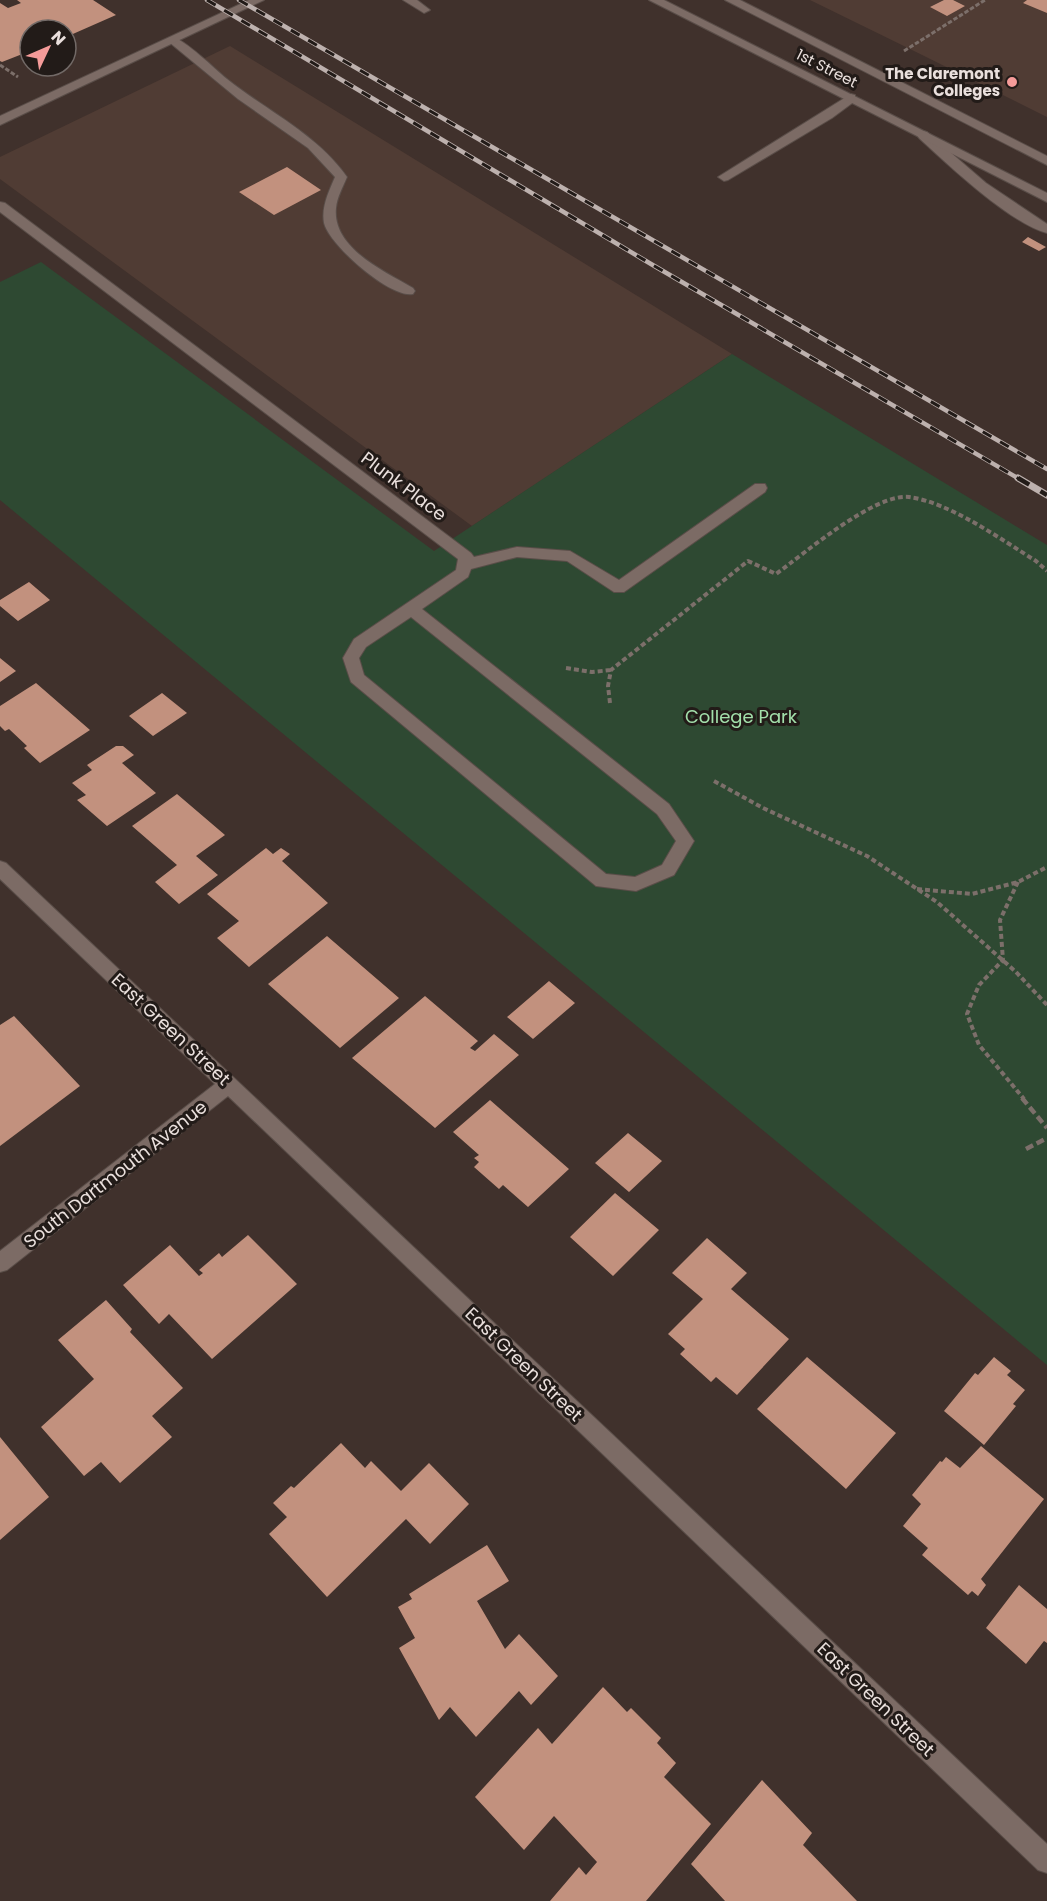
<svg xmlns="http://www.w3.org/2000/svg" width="1047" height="1901" font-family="Poppins,sans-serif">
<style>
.built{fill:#503c34}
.green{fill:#2e4932}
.building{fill:#c2917e}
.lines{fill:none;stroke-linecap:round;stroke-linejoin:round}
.service-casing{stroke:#594d48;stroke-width:2}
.minor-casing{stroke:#594d48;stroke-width:2}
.tertiary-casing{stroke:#594d48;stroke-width:2}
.path-far2{stroke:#7c6f6a;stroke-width:3;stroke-dasharray:4.5 2;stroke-linecap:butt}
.path-far1{stroke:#7c6f6a;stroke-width:4;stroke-dasharray:5 3;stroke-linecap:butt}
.path{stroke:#7c6f6a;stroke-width:4.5;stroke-dasharray:8 4;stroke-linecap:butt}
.service{fill:#7c6b65;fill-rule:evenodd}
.minor{fill:#7c6b65;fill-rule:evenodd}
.tertiary{fill:#7c6b65;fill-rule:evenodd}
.rail-far1-casing{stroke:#bdb1ae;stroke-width:4.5}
.rail-casing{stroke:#bdb1ae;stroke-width:7}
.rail-far1{stroke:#221b18;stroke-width:3;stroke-dasharray:10;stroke-linecap:butt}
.rail{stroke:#221b18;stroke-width:4.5;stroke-dasharray:13;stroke-linecap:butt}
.poi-dot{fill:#f59b99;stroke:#221b18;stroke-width:2}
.labels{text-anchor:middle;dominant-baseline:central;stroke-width:6;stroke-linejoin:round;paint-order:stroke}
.far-street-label{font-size:15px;fill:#eae0dd;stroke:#221b18}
.far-poi-label{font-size:15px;font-weight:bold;fill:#eae0dd;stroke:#221b18;text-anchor:end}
.street-label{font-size:18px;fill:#eae0dd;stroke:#221b18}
.park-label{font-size:18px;fill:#a3e0ab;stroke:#221b18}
</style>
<rect width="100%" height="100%" fill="#40312c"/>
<path class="built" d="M810 0H1047V117L908 48Z
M230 46 732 354 472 526 0 179V157Z"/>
<path class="green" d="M41 262 434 551 732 354 1047 545V1365L0 500V282Z"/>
<path class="building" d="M17 0H93L116 15 66 37V30H30V51L2 62 0 61V3L8 8 21 3Z
M944 0H953L965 6 947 16 930 7Z
M1027 0H1047V13L1023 3Z
M287 167 321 190 274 215 239 192Z
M1028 237 1046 247 1039 251 1022 242Z
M29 582 50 600 18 621 0 606V600Z
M0 658 16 671 0 682Z
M36 683 90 730 40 763 24 748 27 746 9 729 5 731 0 726V706Z
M162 693 187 713 153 736 129 716Z
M116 746H123L134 755 122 763 156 793 107 826 77 800 86 795 72 783 92 770 87 765Z
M177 794 225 835 196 856 218 875 179 904 155 882 177 865 132 826Z
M266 848 273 854 281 848 290 854 282 861 328 903 249 967 217 938 239 921 207 894Z
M327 936 399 998 340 1048 268 984Z
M549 981 575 1003 533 1039 507 1017Z
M425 996 478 1041 470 1048 475 1051 494 1034 519 1055 435 1128 352 1058Z
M14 1016 80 1086 0 1146V1025Z
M490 1100 569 1169 528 1207 503 1185 499 1189 474 1167 479 1162 474 1158 479 1155 453 1132Z
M628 1133 662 1161 629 1192 595 1163Z
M615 1193 659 1230 613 1276 570 1237Z
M248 1235 297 1284 212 1359 169 1314 159 1324 123 1285 170 1245 199 1276 203 1273 199 1270 219 1253 222 1257Z
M707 1238 747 1273 731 1289 789 1339 737 1395 716 1377 711 1382 680 1354 685 1349 668 1334 703 1299 672 1273Z
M106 1300 132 1329 130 1332 183 1388 152 1416 172 1437 120 1483 101 1462 84 1476 41 1427 94 1379 58 1340Z
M807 1357 896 1433 846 1489 757 1409Z
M994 1357 1011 1371 1007 1375 1025 1390 1013 1404 1016 1406 984 1445 944 1411 975 1373 978 1375Z
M0 1437 49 1497 0 1540Z
M341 1443 365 1468 371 1461 401 1491 429 1463 469 1504 430 1544 406 1519 327 1597 269 1534 287 1517 273 1503 291 1486 294 1488Z
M981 1446 1044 1499 981 1579 986 1585 978 1596 972 1591 968 1595 922 1555 928 1548 903 1526 921 1504 912 1495 940 1461 942 1462 946 1457 960 1468Z
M487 1545 509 1581 477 1601 505 1649 519 1634 558 1676 531 1705 519 1691 476 1737 450 1707 439 1720 399 1648 415 1638 398 1607 412 1599 409 1594Z
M1019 1585 1047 1609V1643L1044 1641 1026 1664 986 1628Z
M603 1687 627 1712 631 1708 661 1738 657 1743 676 1763 664 1777 711 1824 646 1901H550L579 1867 586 1875 597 1862 554 1816 524 1850 475 1797 538 1728 552 1744Z
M762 1780 812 1833 803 1845 857 1901H725L691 1864Z"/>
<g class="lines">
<g class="service-casing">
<path id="service" d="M403 0H417L430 10 424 13Z
M173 37C185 40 215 69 227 79 267 111 317 134 347 177 343 187 337 197 336 208 332 248 384 271 413 288L415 291 413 294C391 299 329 245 324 223 321 207 329 191 335 177L308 148 238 99 169 42V38Z
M851 94 855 95V101L832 118 728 180 724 181 718 177Z
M923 131 927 132 986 183 1047 224V233C1011 224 947 164 919 138L917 135 919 132Z
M0 202 5 203 471 553 474 557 517 547 570 551 619 580 755 484H765L767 488 765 492 624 592H614L567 561 517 557 471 569 468 577 422 609 669 804 694 841 674 875 636 891 596 886 351 682 343 658 354 639 456 570 458 559 0 212ZM411 617 657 814 676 841 662 865 635 877 606 874 364 675 359 658 366 647Z"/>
</g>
<g class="minor-casing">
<path id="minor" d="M649 0H664L1047 193V202Z
M725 0H740L1047 156V165Z
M0 861 6 863 1047 1844V1873L1038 1870 228 1096 7 1270 0 1272V1251L215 1084 0 879Z"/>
</g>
<g class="tertiary-casing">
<path id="tertiary" d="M249 0H264L0 125V116Z"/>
</g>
<path class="path-far2" d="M904 51 985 0
M0 65 18 77"/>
<path class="path-far1" d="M566 668 592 672 611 670
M610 703 608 686 611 670 748 561 776 574C805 553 875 493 909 497 949 502 1002 540 1036 561L1047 571
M714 781 763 808 867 856 937 902 1016 972 1047 1005
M1018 882 1000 920 1003 960 979 985 967 1014 979 1045 1024 1099
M917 889 972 894 1018 882 1047 867"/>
<path class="path" d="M1022 1098 1047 1128
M1026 1149 1047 1138"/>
<use href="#service" class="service"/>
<use href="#minor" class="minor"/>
<use href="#tertiary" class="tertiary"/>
<g class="rail-far1-casing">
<path id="rail-far1" d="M207 0 651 264 1021 480
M239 0 1047 469"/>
</g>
<g class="rail-casing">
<path id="rail" d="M1018 478 1047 495"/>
</g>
<use href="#rail-far1" class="rail-far1"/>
<use href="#rail" class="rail"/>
</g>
<circle class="poi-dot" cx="1012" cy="82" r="6"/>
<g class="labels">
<g class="far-street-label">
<text transform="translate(827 68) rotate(27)">1st Street</text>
</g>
<g class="far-poi-label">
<text x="1000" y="73">The Claremont<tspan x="1000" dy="17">Colleges</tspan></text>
</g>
<g class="street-label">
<text transform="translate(404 486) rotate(37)">Plunk Place</text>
<text transform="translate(171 1029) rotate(43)">East Green Street</text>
<text transform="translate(115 1174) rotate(-38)">South Dartmouth Avenue</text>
<text transform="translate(524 1364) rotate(44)">East Green Street</text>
<text transform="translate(876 1699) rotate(44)">East Green Street</text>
</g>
<g class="park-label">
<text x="741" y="716">College Park</text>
</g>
</g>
<g transform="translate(48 48) rotate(46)"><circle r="28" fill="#221b18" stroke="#726a67" stroke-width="1.5"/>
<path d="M0-4.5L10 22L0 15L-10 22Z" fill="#f59b99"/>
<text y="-9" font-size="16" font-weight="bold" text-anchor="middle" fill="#eae0dd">N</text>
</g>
</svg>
